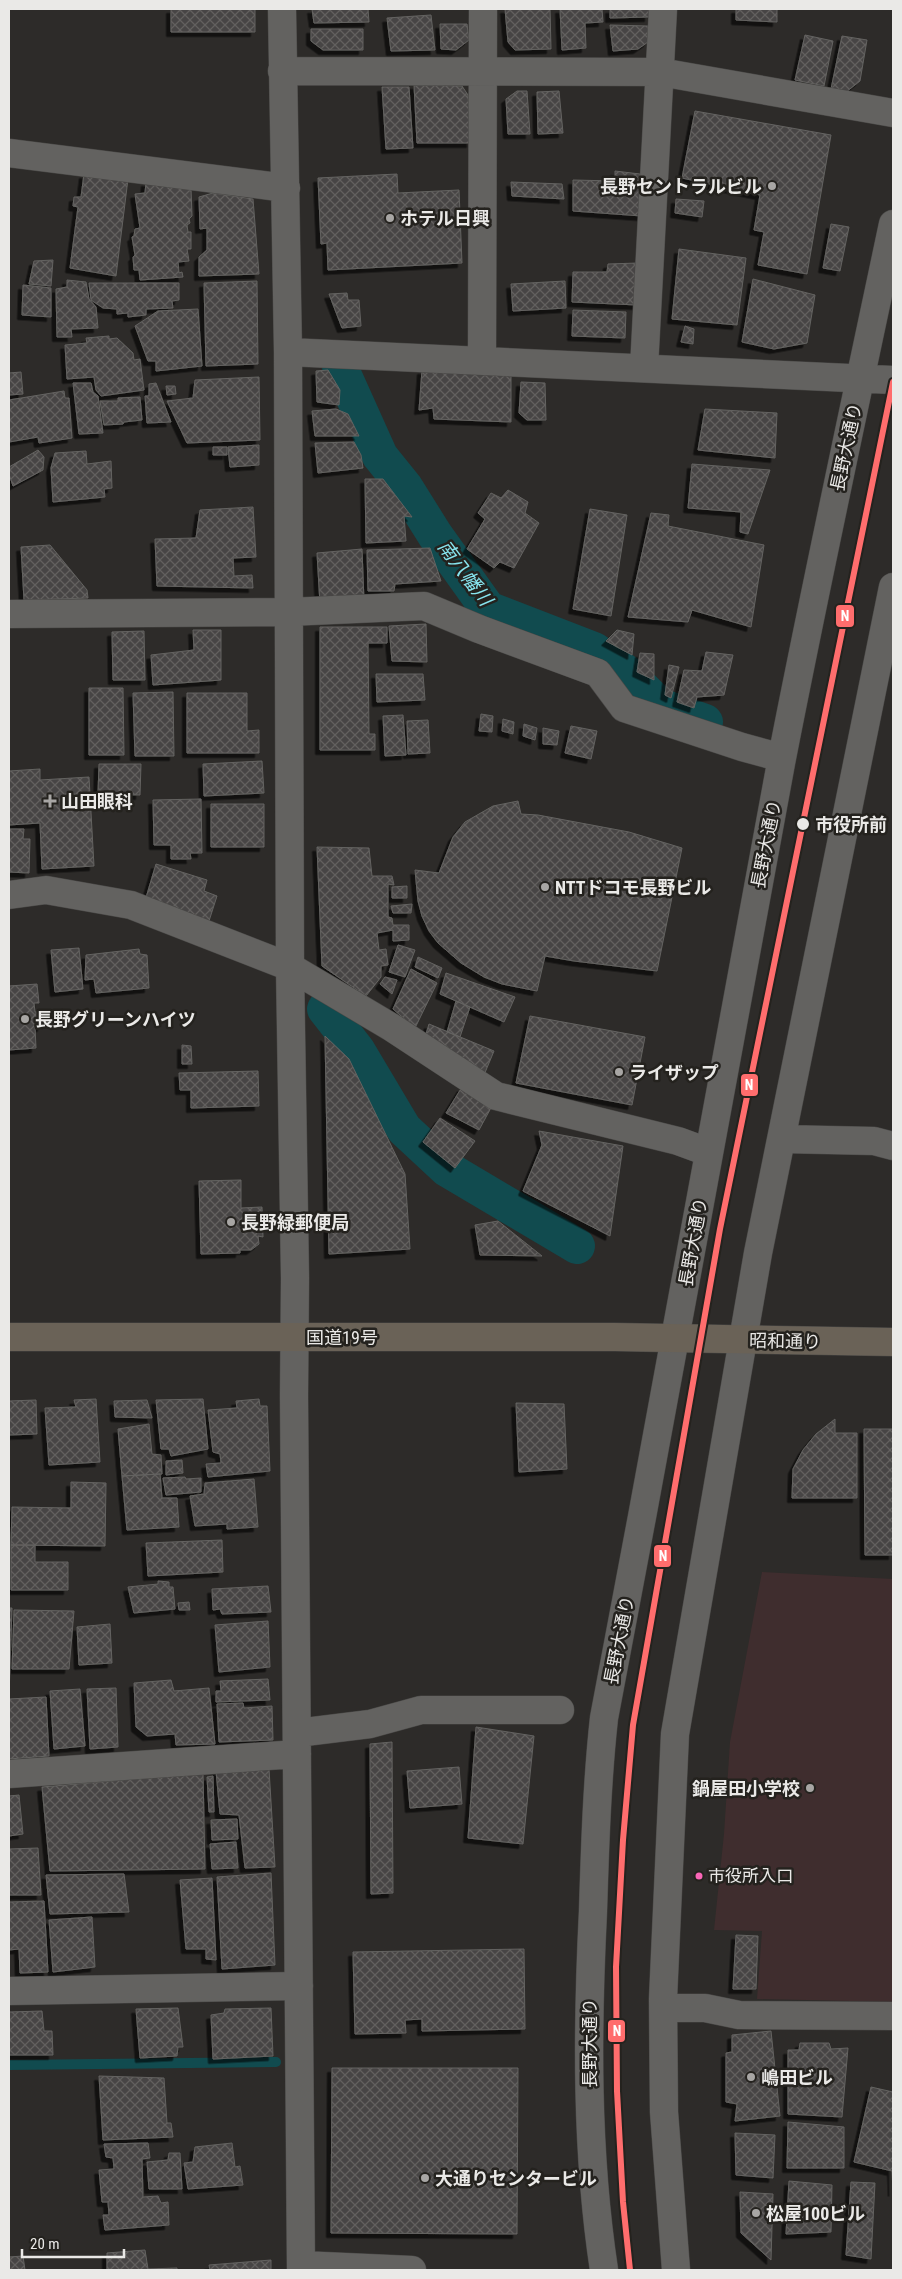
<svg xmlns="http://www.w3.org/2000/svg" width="902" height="2279" font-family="'Roboto Condensed','Noto Sans JP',sans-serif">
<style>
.education{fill:#3f2d2e}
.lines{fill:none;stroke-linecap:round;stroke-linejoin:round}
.stream{stroke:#114b4f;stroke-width:10}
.canal{stroke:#114b4f;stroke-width:36}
.building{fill:url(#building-cross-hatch);stroke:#646361;filter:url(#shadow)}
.minor-casing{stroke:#484745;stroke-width:29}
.highway-casing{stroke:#484745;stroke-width:29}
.minor{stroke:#636260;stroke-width:28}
.highway{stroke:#6a6257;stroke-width:28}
.rail-1-casing{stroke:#24221e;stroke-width:10}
.rail-1{stroke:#ff6d6d;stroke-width:6}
.poi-dot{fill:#a8a6a4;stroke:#24221e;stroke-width:2}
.stop-dot{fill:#eae9e7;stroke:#24221e;stroke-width:2}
.bus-dot{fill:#fa66b7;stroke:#24221e;stroke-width:2}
.labels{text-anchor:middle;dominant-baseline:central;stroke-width:5;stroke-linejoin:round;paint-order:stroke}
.bus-label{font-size:17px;fill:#eae9e7;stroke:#24221e;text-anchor:start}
.poi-label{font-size:18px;font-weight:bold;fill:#eae9e7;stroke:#24221e;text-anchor:start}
.street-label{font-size:18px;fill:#eae9e7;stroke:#24221e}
.stop-label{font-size:18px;font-weight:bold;fill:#eae9e7;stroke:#24221e;text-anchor:start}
.water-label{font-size:19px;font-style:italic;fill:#87e5ef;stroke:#24221e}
.line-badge{stroke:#24221e;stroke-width:2}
.badge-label{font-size:14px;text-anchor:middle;font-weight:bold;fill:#fff}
</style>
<defs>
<pattern id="building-cross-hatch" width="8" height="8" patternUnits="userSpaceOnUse" patternTransform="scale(1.25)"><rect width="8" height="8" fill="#474544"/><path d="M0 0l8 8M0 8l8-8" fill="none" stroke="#62605f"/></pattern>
<filter id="shadow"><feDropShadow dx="-4.5" dy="4.5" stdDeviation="0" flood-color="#0009"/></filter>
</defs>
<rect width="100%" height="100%" fill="#2d2b29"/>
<path class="education" d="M762 1572 893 1579V2002L757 1999 762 1931 714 1930 724 1834 730 1742Z"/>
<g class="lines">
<path class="stream" d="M9 2065 276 2062"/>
<path class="canal" d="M340 367 380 456 405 487 435 535 488 609 594 650 628 674 660 706 705 722
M325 1009 357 1050 404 1129 447 1169 577 1246"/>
</g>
<path class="building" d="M171 9H255V32H171Z
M312 9H368L369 22 314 23Z
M505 9H550L551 49 515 50 508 42Z
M560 9H602L603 22 585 23 586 48 562 50Z
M610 9H649V17L610 18Z
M736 9H777V22L736 20Z
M431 15 435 50 391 51 387 18Z
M440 24H467L469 40 456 50 441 49Z
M610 25 648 26V42L638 49 613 51Z
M311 29H363V50H323L311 41Z
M805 35 833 41 824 86 795 80Z
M842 36 867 40 860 81 846 92 831 89Z
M414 85 462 86 468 95 471 143H417Z
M382 87H409L413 148 386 149Z
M517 91H527L530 134H508L506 99Z
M559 91 563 133 538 134 537 92Z
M695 111 831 135 807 274 758 265 764 232 754 230 760 195 682 178Z
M615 171 640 174 642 216 573 211V180L615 181Z
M84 174 128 179 116 276 70 268 78 207 73 206 74 197H81Z
M397 174 398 193 459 190 462 263 328 270 327 243 321 244 318 178Z
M146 182 191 189 192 216 189 219 190 223 187 225 188 232H191V249H187L189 261 178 262 179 273 182 272 183 277 140 280 139 270H134L133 257 135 255 132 237 134 236 135 229 140 228 135 194 145 193Z
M511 182 562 184 564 199 512 196Z
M213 193 253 199 259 274 199 276V257L207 250V228L200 229 199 197Z
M676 199 704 201 702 217 675 213Z
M831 224 849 227 840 271 823 268Z
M679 249 746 258 737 325 672 319Z
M53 260 51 286 29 284 34 261Z
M638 263 637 305 572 302 573 272H607L608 264Z
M753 279 815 295 807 343 774 349 742 342Z
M67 280 86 282 89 299 96 307 98 328 71 329 72 337H57L56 289 67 287Z
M257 281 258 364 206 366 204 283Z
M565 281 566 308 513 311 511 284Z
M89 283H179V300L172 301 173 308 146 309V315L128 317V313L117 314V309L103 308 91 300Z
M23 285 51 288V317L22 315Z
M347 293 348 300H359L361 326 342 328 329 294Z
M198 309 202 366 156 371V361H148L135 326 158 311Z
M573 310 626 312 625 338 572 336Z
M685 326 694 329 693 344 681 342Z
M109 336V339L117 338 133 353 134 360 140 359 144 390 101 396 96 390 94 377 67 379 65 345 87 343 86 338Z
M328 370 340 390 339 405 317 402 316 371Z
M422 370 511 373V422L434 419 433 408 419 410Z
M21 372 23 394 9 395V373Z
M259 377 260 440 187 443 167 401 193 398 195 380Z
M521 382 545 383 546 420H527L519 413Z
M73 383H91L93 392 98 396 103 433 79 434Z
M156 383 171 422 147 423 145 396H149V384Z
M166 386H175L176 394 167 395Z
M64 391 65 398H69L72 438 39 443 38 437 9 442V400Z
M140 397 142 420 124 422 123 424 104 425 100 401H118V398Z
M336 409 348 414 359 436H315L312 411Z
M705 409 777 413 775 458 698 450Z
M354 442 361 455 363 468 318 473 315 443Z
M259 445V465L230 467 228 447Z
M213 447H227V455H213Z
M38 450 44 457 43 470 13 486 9 474V467Z
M86 451 87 464 111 461 112 488 104 489 105 497 53 502 51 468 55 453Z
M692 464 770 470 748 534 740 532 741 512 688 508Z
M365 479H383L412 517 404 516 406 541 366 543Z
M508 490 528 502 525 513 539 523 514 568 500 562 494 568 467 549 485 519 478 513 491 493 501 498Z
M253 507 256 557 233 558 234 576 252 575 253 588 157 586 155 539 196 538 200 510Z
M590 509 627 515 611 616 573 609Z
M651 513 669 515 668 526 764 545 751 627 692 610 688 622 628 617Z
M50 545 87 590 88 598 24 600 21 547Z
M430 548 441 581 395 584 394 591H368L367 550Z
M362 549 364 602 320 604 317 553Z
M426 624 427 662 392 661 389 626Z
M320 627H387V643H368L369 734H375V750H320Z
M193 630H221V680L153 685 151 655 194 650Z
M617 630 634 634 632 655 606 641Z
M144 631 145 680H113L112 632Z
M706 652 733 655 724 695 697 697 694 708 677 702 684 670 702 671Z
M640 653 654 654V680L637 672Z
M669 665 679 667 671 698 665 695Z
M376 674H423L425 700 377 702Z
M89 688H123L124 755H89Z
M173 692 174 756H135L133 693Z
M187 693H247V731L259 730V753H187Z
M481 714 493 716 492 732 479 731Z
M403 715 406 755 385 756 383 716Z
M503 719 514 722 513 734 502 731Z
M428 720 430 753 408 754 407 721Z
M524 724 537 728 535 740 523 736Z
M571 726 597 731 591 759 565 753Z
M543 728 559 731 557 745 543 744Z
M262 761 264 793 204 796 203 764Z
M99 764H141L140 795 98 794Z
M40 769V780L89 777 94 866 42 869 40 823 9 825V771Z
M201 799 202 853H190L191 859H171V845H154L153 800Z
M518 801 521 814 538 815 629 832 682 848 657 971 574 961 545 956 537 991 502 984 484 977 461 963 438 943 429 931 422 916 418 901 415 870 439 873 453 837 465 822 493 806Z
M211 804H264V847H211Z
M9 829H24L23 839H30L29 873 9 872Z
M317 847 369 848 372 876H392L394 885 388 884V917L392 918 393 925H409V940L393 941V930L377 933 379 950 386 949 388 965 381 966V977L366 996 322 966Z
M156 864 207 880 204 891 217 896 209 921 145 901Z
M407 886V898H392V887Z
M412 904 411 913H393L391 906Z
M398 945 415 950 405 977 389 972Z
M79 948 83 989 55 992 51 950Z
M139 949 140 954 147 955 149 988 96 993 94 979 85 980 86 955Z
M418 957 442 968 438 978 415 967Z
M411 969 437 983 415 1028 393 1009Z
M446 973 515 997 504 1022 440 994Z
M385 977 397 980 392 994 380 984Z
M37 984 39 1003H34L35 1012H42V1027H35L36 1048 9 1050V986Z
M456 1001 470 1007 460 1037 447 1032Z
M530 1016 645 1037 632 1105 516 1083Z
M429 1024 494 1051 484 1075 426 1034Z
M325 1036 349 1059 405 1174 410 1249 329 1254Z
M182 1045 191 1046 192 1064H182Z
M258 1071 259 1106 191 1108V1090H180L179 1073Z
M462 1087 492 1106 479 1130 446 1113Z
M440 1118 475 1141 455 1168 423 1142Z
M539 1131 623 1146 610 1236 523 1191 542 1145Z
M241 1180V1208L262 1207 263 1237 258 1236 259 1244 251 1250H240V1253L201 1254 199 1181Z
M498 1221 542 1256 480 1255 475 1225Z
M96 1399 100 1462 49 1465 45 1408 76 1407 74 1400Z
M203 1399 208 1449 171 1456 169 1449H161L156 1400Z
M259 1399 260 1406H267L270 1471 208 1477 206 1464 221 1463 220 1454 213 1452 208 1410 237 1408 236 1401Z
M36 1400 37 1434 9 1435V1401Z
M147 1400 152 1418 115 1417 114 1401Z
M516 1403 564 1404 567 1469 519 1472Z
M835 1419V1433H857V1498H792L793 1469 803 1450 816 1434Z
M149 1424 152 1454 161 1455 162 1474 122 1476 118 1429Z
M864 1429H893V1555H865Z
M182 1460 183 1473 166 1475V1461Z
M160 1474 162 1498H177L179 1527 127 1530 122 1476Z
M185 1477 186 1479 201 1478V1492L166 1495 163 1478Z
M254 1479 258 1527 227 1529V1524L195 1526 190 1496 204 1494 205 1483Z
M71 1482 106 1483 105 1546 11 1545 12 1507 71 1508Z
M222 1540 223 1572 148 1576 146 1543Z
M11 1545H35V1562H68V1590H11Z
M158 1581 169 1582V1587H173L175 1609 134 1613 128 1587 158 1584Z
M268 1586 271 1612 222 1614 220 1609 213 1610 212 1589Z
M189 1602 190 1610H179L178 1603Z
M9 1608H12L9 1696Z
M14 1610 74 1611 69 1669H12Z
M268 1621 270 1667 219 1672 215 1625Z
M110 1624 112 1663 79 1665 77 1627Z
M268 1679 270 1700 216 1702V1691H221L220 1681Z
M171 1680 174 1691 209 1688 215 1744 176 1745 175 1734 147 1736 136 1727 134 1683Z
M116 1688 118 1747 90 1749 87 1689Z
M80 1689 85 1746 54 1749 50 1691Z
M46 1697 49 1756 9 1759V1699Z
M243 1703 244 1708 272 1706 273 1740 219 1742 217 1704Z
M476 1727 534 1736 523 1844 468 1838Z
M392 1742 393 1893 371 1894 370 1744Z
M459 1767 462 1804 410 1808 407 1771Z
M269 1769 275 1867 245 1868 239 1815 220 1814 216 1771Z
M203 1773 205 1869 50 1871 42 1787Z
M213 1776 214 1812H209L207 1777Z
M19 1795 23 1834 9 1836V1796Z
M237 1819 238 1839 212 1840 211 1820Z
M236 1842 238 1868 212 1869 210 1844Z
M38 1848 41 1895H9V1849Z
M271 1873 275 1965 222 1969 217 1877Z
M124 1874 129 1912 50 1914 46 1875Z
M212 1878 216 1960 206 1959V1949H186L180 1880Z
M44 1901 48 1972 20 1973 19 1949 9 1950V1902Z
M92 1917 95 1967 53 1972 49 1920Z
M736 1935 758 1936 756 1989H733Z
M524 1949 525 2029 422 2031V2019L405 2020 406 2033 355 2034 353 1952Z
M178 2008 183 2047H178L177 2056 140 2058 136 2009Z
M271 2008 273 2056 213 2059 211 2015 224 2013 225 2009Z
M42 2011 44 2031H52L53 2055H9V2012Z
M771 2031 780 2116 735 2121 737 2104 726 2102V2053L732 2052V2035Z
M800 2043H829L831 2049 848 2048 842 2117 788 2114V2050H799Z
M332 2068H518L517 2234 331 2233Z
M99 2076 164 2078 167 2123H171L173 2137 103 2140Z
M871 2087 893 2092V2192L892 2171 854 2162Z
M788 2122 844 2127V2168H787Z
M735 2133 775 2135 773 2178 736 2175Z
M148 2143 150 2158 142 2159 143 2197 158 2196 161 2203 168 2202 169 2225 105 2230 103 2215H109L108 2202H102L99 2170 114 2169 113 2158 106 2157 104 2144Z
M232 2143 235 2167 240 2166 243 2185 188 2189 184 2163 193 2162 195 2147Z
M169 2153H180L182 2189H149L147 2162 168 2160Z
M789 2181 832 2185 831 2232 786 2234Z
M851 2182 875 2183 871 2259 846 2255Z
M740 2192 773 2194 771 2260 741 2233Z
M145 2250 148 2269 177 2268V2270H107V2253Z
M23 2256 25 2270H34H9V2257Z
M271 2260V2270H210L209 2265Z"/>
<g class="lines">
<g class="minor-casing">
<path id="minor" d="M282 9 288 352 290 967 295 1278 294 1396 301 2270
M282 71 660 72 893 113
M9 153 286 188
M288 352 893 380
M482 360 483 9
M644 368 663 9
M9 614 288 612 424 606 479 629 598 673 624 708 742 747 782 758
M9 895 46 890 131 905 290 967 391 1027 496 1096 678 1141 708 1152
M782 1139 874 1141 893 1146
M297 1733 370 1724 421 1710H560
M9 1774 297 1754
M9 1991 299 1986
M663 2008H705L739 2015 893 2016
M301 2265 412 2270
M604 2270C586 2151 587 2031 593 1911 595 1846 597 1782 604 1718 665 1400 721 1081 781 763 816 583 855 404 893 224
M676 2270 664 2112 663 1999 675 1734 758 1253 893 587"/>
</g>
<g class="highway-casing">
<path id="highway" d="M9 1337H615L893 1342"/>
</g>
<use href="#minor" class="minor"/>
<use href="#highway" class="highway"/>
<g class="rail-1-casing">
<path id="rail-1" d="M630 2270 623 2202 617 2091 616 1967 623 1840 633 1725 720 1229 893 382"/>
</g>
<use href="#rail-1" class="rail-1"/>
</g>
<g class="poi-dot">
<circle cx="772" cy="186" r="5"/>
<circle cx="390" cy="218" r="5"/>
<path d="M47.5 793.5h5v5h5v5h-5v5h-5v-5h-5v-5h5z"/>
<circle cx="545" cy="887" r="5"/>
<circle cx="25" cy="1019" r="5"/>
<circle cx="619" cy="1072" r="5"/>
<circle cx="231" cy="1222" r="5"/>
<circle cx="810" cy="1788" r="5"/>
<circle cx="751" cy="2077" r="5"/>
<circle cx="425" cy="2178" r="5"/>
<circle cx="756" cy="2213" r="5"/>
</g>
<circle class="stop-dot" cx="803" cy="824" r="7"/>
<circle class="bus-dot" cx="699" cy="1876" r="4.5"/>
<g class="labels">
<g class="bus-label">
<text x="708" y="1876">市役所入口</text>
</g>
<g class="poi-label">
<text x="762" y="186" text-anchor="end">長野セントラルビル</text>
<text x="400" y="218">ホテル日興</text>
<text x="61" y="801">山田眼科</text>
<text x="555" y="887">NTTドコモ長野ビル</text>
<text x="35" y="1019">長野グリーンハイツ</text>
<text x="629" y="1072">ライザップ</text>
<text x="241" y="1222">長野緑郵便局</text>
<text x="800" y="1788" text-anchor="end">鍋屋田小学校</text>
<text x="761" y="2077">嶋田ビル</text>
<text x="435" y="2178">大通りセンタービル</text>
<text x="766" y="2213">松屋100ビル</text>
</g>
<g class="street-label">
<text transform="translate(846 447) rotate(-78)">長野大通り</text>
<text transform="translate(766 844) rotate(-79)">長野大通り</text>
<text transform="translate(693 1242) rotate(-80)">長野大通り</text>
<text x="342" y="1337">国道19号</text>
<text transform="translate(785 1341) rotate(1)">昭和通り</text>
<text transform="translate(619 1640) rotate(-79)">長野大通り</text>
<text transform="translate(589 2043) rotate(-90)">長野大通り</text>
</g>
<g class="stop-label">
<text x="815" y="824">市役所前</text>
</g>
<g class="water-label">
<text transform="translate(465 573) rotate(53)">南八幡川</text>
</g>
</g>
<g class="line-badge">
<rect x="835" y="604" width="20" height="24" rx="5" fill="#ff6d6d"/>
<rect x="740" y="1073" width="19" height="24" rx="5" fill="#ff6d6d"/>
<rect x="653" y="1544" width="19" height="24" rx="5" fill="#ff6d6d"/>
<rect x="607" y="2019" width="19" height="24" rx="5" fill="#ff6d6d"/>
</g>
<g class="badge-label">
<text x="845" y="621">N</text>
<text x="749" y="1090">N</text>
<text x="663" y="1561">N</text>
<text x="617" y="2036">N</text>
</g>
<rect width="902" height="2279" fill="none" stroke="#eae9e7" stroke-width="20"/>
<path d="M22 2249v8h102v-8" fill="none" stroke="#eae9e7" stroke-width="2.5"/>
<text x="30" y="2249" font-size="15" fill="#eae9e7" stroke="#24221e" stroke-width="4" paint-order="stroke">20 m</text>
</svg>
